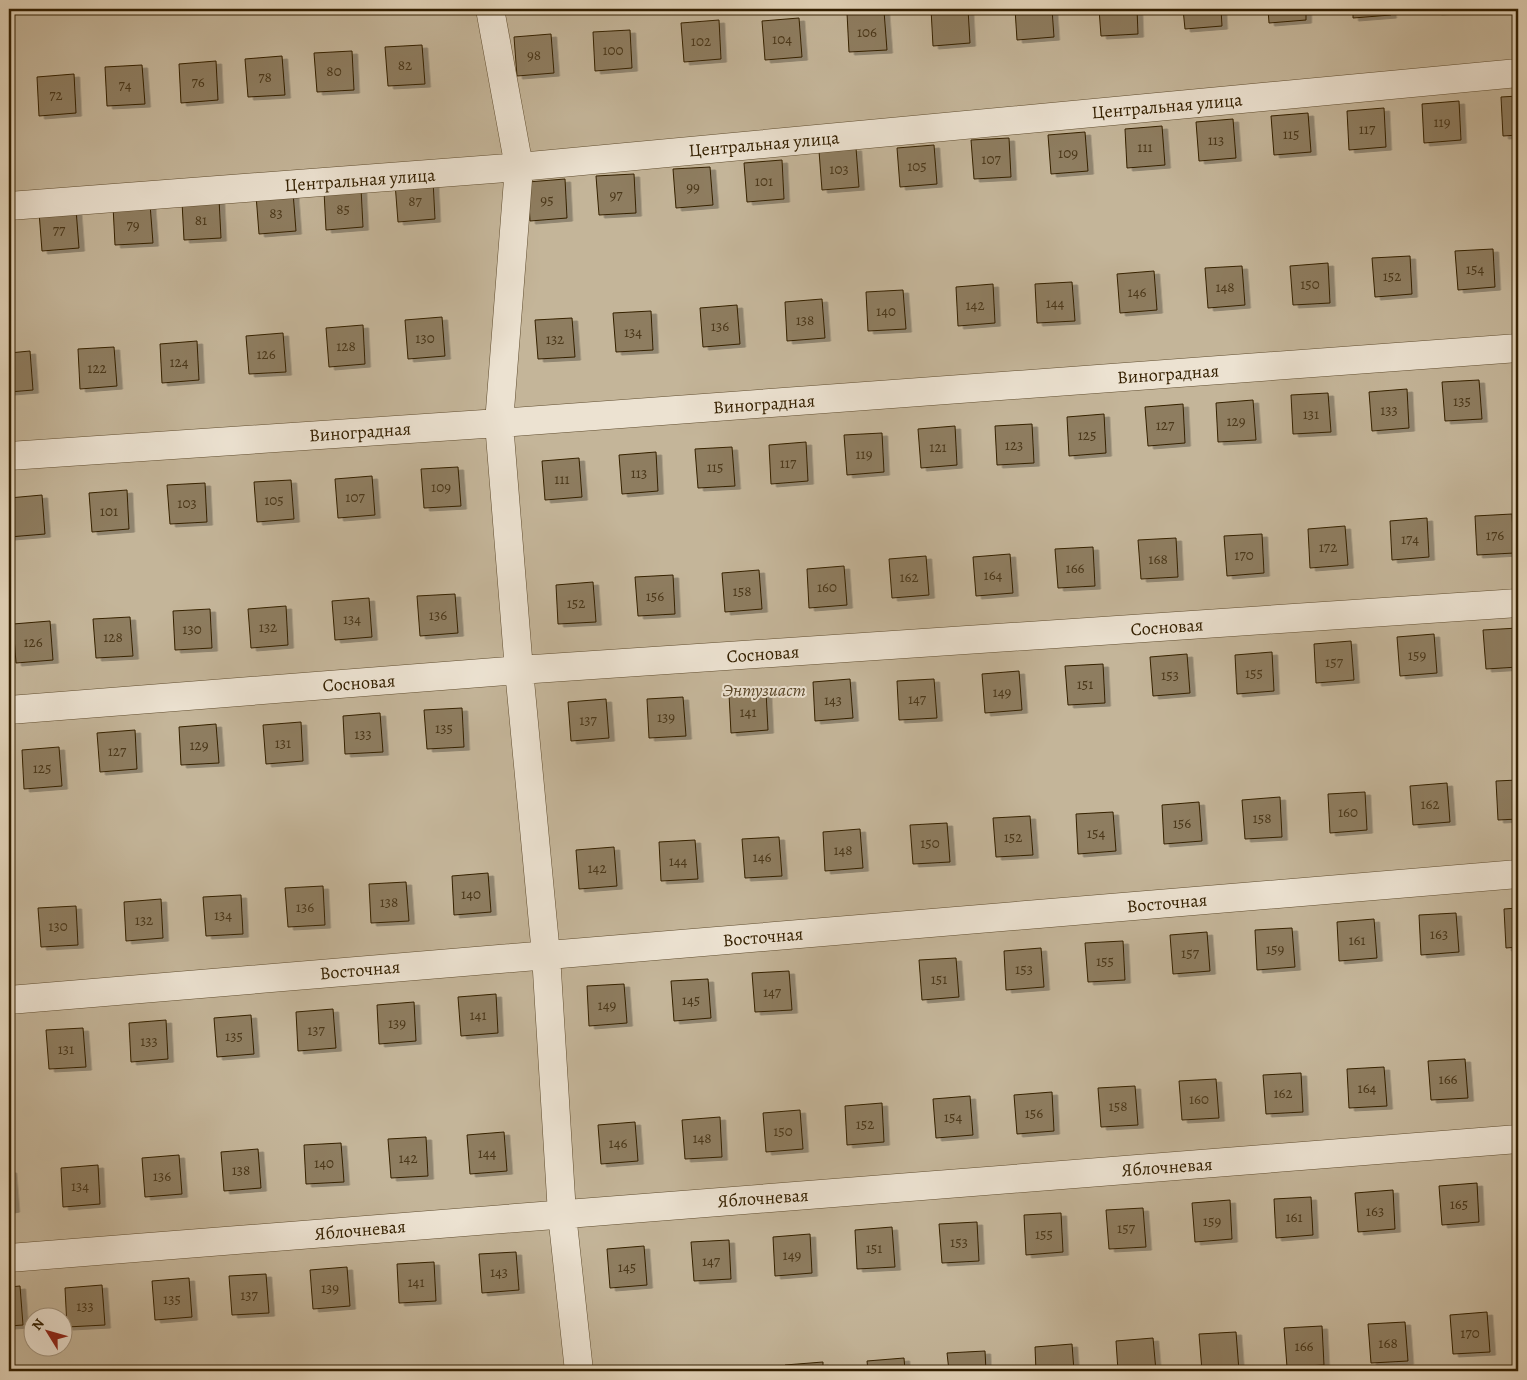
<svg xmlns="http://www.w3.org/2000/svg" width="1527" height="1380" font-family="Alegreya,serif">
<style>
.green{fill:#c4b599;stroke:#7c6a4d;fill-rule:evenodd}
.building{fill:#8e7d60;stroke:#342001;filter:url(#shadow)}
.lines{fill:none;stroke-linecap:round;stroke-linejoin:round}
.minor-casing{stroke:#604d2f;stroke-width:29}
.minor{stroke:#ece2d1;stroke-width:28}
.labels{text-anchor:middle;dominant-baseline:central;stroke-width:4;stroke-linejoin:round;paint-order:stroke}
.number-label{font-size:15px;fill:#4a3719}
.street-label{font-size:18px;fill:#342001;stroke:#ece2d1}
.park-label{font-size:18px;font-style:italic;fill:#584527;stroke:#ece2d1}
</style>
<defs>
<filter id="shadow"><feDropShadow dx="5.5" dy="3" stdDeviation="0" flood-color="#0004"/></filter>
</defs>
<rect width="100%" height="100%" fill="#e2d3b8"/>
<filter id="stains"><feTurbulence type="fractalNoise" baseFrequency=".004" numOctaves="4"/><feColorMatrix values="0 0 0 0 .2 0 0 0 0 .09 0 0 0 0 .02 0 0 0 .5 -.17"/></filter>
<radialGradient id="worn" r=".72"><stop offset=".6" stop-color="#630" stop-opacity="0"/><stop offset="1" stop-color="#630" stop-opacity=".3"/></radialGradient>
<path class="green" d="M9 9H1518V1371H9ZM32 1318H62V1348H32Z"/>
<path class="building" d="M931 9H968L970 43 933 46Z
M1015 9H1052L1054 37 1017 40Z
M1099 9H1137L1138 34 1101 36Z
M1183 9H1221L1222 26 1185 29Z
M1268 9H1306V20L1269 23Z
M1353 9H1390L1391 15 1353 18Z
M1435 9H1473V10L1436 12Z
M884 11 887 50 849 52 847 13Z
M799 18 802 57 765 60 762 21Z
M719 20 721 59 684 62 681 23Z
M630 30 632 68 595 71 593 32Z
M551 34 554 73 517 76 514 37Z
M422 45 425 84 388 86 385 47Z
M352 51 354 90 317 92 314 53Z
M282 56 285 95 248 97 245 59Z
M216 61 218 100 181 103 179 64Z
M142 65 145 104 107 106 105 67Z
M74 74 76 113 39 116 37 77Z
M1518 96V135L1503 136 1501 97Z
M1459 101 1461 140 1424 143 1422 104Z
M1384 108 1386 147 1349 150 1347 111Z
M1308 113 1311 152 1274 155 1271 116Z
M1233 119 1236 158 1199 161 1196 122Z
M1162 126 1165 165 1127 168 1125 129Z
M1085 132 1088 171 1051 174 1048 135Z
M1009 138 1011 177 974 179 971 140Z
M934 145 937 184 900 187 897 148Z
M856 148 859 187 822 190 819 151Z
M782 160 784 199 747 202 744 163Z
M710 167 713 205 676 208 673 169Z
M634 174 636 213 599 215 596 176Z
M565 179 567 218 530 221 528 182Z
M433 180 435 219 398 222 395 183Z
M361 188 363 227 326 230 324 191Z
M293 192 296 231 259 234 256 195Z
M219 199 221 238 184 240 182 202Z
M150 204 153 243 115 245 113 206Z
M76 209 79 248 42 251 39 212Z
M1493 249 1495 287 1458 290 1455 251Z
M1410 256 1412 294 1375 297 1372 258Z
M1328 263 1330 303 1293 305 1290 266Z
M1242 266 1245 305 1208 308 1205 268Z
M1154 271 1157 310 1120 313 1117 274Z
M1072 282 1075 321 1037 323 1035 284Z
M993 284 995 323 958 326 956 287Z
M903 290 906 329 868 331 866 292Z
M822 299 825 338 787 341 785 302Z
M737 305 740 344 703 347 700 308Z
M651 311 653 350 616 352 613 313Z
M442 317 445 356 408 359 405 320Z
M572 318 575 357 538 359 535 320Z
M363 325 365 364 329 367 326 328Z
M283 333 286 372 249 374 246 336Z
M197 341 199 380 162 383 160 344Z
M114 347 117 386 80 389 78 349Z
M30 351 33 390 9 392V353Z
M1515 376H1518V415H1517Z
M1479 380 1482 419 1445 421 1442 382Z
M1407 389 1409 428 1372 431 1369 392Z
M1328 393 1331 432 1293 434 1291 395Z
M1253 400 1256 440 1218 442 1216 403Z
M1183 404 1185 443 1148 446 1145 407Z
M1104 414 1106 453 1069 456 1067 417Z
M1032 424 1034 463 997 465 995 426Z
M955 426 957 465 921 468 918 429Z
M882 433 884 472 847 475 844 435Z
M806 442 808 481 771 484 769 445Z
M732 447 735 486 698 488 695 449Z
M656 452 658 491 622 494 619 455Z
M579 458 582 497 545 500 542 461Z
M458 467 461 506 424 508 421 469Z
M372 476 375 515 338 518 335 479Z
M291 480 294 519 257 522 254 482Z
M205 483 207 522 170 524 167 485Z
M127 490 129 529 92 532 89 493Z
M42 495 45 534 9 537V498Z
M1512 514 1514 553 1477 555 1475 516Z
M1427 518 1429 557 1392 560 1390 521Z
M1345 526 1348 565 1310 568 1308 529Z
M1262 534 1264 573 1227 576 1224 536Z
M1176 538 1178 577 1141 579 1138 540Z
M1093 547 1095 586 1058 588 1055 549Z
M1010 554 1013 593 976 596 973 557Z
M926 556 929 595 892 598 889 559Z
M844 566 847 605 809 608 807 569Z
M759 570 762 609 725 612 722 573Z
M673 575 675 614 638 616 635 577Z
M593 582 596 622 558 624 556 585Z
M455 594 458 633 420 636 417 596Z
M369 598 372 637 335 640 332 601Z
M286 606 288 645 251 648 248 609Z
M210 609 212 648 175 650 173 611Z
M130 617 133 656 96 658 93 619Z
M50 621 53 660 16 663 13 624Z
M1518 628V667L1486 669 1483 630Z
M1434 634 1437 673 1400 676 1397 637Z
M1351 641 1354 680 1316 683 1314 644Z
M1272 652 1274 691 1237 694 1235 655Z
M1187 654 1190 693 1153 696 1150 657Z
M1103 664 1105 703 1068 705 1065 666Z
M1019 671 1022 710 985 713 982 674Z
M850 679 853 718 815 721 813 682Z
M934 679 937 718 899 720 897 681Z
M766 691 768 730 731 733 729 694Z
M683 697 686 736 649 738 647 699Z
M606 699 609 738 571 741 568 702Z
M462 708 464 747 427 749 424 710Z
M380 713 383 752 345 754 343 716Z
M301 722 303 761 266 764 263 725Z
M216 724 219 763 181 765 179 727Z
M135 730 137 769 100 772 97 733Z
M59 747 62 786 24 789 22 750Z
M1518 780V819L1498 820 1496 781Z
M1447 783 1450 822 1413 825 1410 786Z
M1365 792 1367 830 1330 833 1328 794Z
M1280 797 1282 837 1245 839 1242 800Z
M1199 802 1202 841 1164 844 1162 805Z
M1113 812 1116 851 1078 854 1076 814Z
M1030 816 1033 855 996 857 993 818Z
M947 823 950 862 913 864 910 825Z
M860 829 863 868 825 871 823 832Z
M779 837 782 876 745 878 742 839Z
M695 840 698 879 661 881 659 842Z
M614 847 617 886 579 889 576 850Z
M488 873 491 912 454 915 452 876Z
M406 882 409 921 371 923 369 884Z
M323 886 325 925 288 927 285 888Z
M241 895 243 934 206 936 203 897Z
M161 899 163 938 126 941 124 902Z
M76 906 78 945 41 947 38 908Z
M1518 908V947L1506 948 1504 909Z
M1456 913 1459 952 1421 955 1419 915Z
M1374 919 1377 958 1339 961 1337 922Z
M1292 928 1295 967 1257 970 1255 930Z
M1207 932 1210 971 1173 974 1170 935Z
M1123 941 1125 980 1088 982 1085 943Z
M1041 948 1044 987 1006 990 1004 951Z
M956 958 959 997 922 1000 919 960Z
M789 971 792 1010 755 1012 752 973Z
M708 979 711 1018 674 1021 671 981Z
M624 984 627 1023 589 1026 587 986Z
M496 994 498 1033 461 1036 458 997Z
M414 1002 416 1041 379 1044 377 1005Z
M333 1009 336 1048 298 1051 296 1012Z
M251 1015 254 1054 217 1057 214 1018Z
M166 1020 168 1059 131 1062 129 1023Z
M83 1028 86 1067 49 1069 46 1030Z
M1518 1055V1094L1515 1056Z
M1465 1059 1468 1098 1431 1100 1428 1061Z
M1384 1067 1387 1106 1349 1108 1347 1069Z
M1301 1073 1303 1112 1266 1114 1263 1075Z
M1216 1079 1219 1118 1182 1120 1179 1081Z
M1135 1086 1138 1125 1101 1127 1098 1088Z
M1052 1092 1054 1131 1017 1134 1014 1095Z
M970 1096 973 1135 936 1138 933 1099Z
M882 1103 884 1142 847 1145 845 1106Z
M800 1110 803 1149 766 1152 763 1113Z
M720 1117 722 1157 685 1159 682 1120Z
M635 1122 638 1161 601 1164 598 1125Z
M504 1132 507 1171 470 1174 467 1135Z
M426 1137 428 1176 391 1178 388 1139Z
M341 1143 344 1182 306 1184 304 1145Z
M258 1149 261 1188 224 1191 221 1152Z
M179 1155 182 1194 145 1197 142 1158Z
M98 1165 100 1204 63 1207 61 1168Z
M9 1170H11L14 1209 9 1210Z
M1477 1183 1479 1222 1442 1225 1439 1186Z
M1393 1190 1395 1229 1358 1232 1355 1193Z
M1311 1197 1313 1235 1276 1238 1274 1199Z
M1230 1200 1232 1239 1195 1242 1192 1203Z
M1143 1208 1146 1247 1109 1249 1106 1210Z
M1061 1213 1063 1252 1026 1255 1024 1215Z
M977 1222 979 1261 942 1263 939 1224Z
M892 1227 895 1267 857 1269 855 1230Z
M810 1234 812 1273 775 1276 773 1237Z
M729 1240 731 1279 694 1281 691 1242Z
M644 1246 647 1285 610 1288 607 1249Z
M516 1252 519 1290 482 1293 479 1254Z
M434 1262 436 1301 399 1303 397 1264Z
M347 1267 350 1306 313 1309 310 1270Z
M266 1274 269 1313 232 1315 229 1276Z
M189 1278 192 1317 155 1320 152 1281Z
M102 1285 105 1325 67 1327 65 1288Z
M20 1286 23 1325 9 1326V1287Z
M1487 1312 1490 1352 1453 1354 1450 1315Z
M1405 1322 1408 1361 1371 1363 1368 1324Z
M1322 1326 1324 1365 1287 1367 1284 1328Z
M1236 1332 1239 1371H1202L1199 1334Z
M1153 1338 1156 1371H1118L1116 1341Z
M1072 1344 1074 1371H1036L1035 1347Z
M985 1351 986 1371H949L947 1353Z
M904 1358 905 1371H868L867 1361Z
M823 1362V1371H786L785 1365Z
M741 1368V1371H704Z"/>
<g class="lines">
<g class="minor-casing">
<path id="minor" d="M490 9 519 167 499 423 519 670 546 955 562 1214 579 1371
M9 206 519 167 1518 73
M9 456 499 423 1518 348
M9 710 519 670 1518 603
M9 1000 1518 874
M9 1258 1518 1139"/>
</g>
<use href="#minor" class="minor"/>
</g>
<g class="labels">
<g class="number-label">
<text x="867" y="32">106</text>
<text x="782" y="39">104</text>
<text x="701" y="41">102</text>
<text x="613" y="50">100</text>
<text x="534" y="55">98</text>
<text x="405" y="65">82</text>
<text x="334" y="71">80</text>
<text x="265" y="77">78</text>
<text x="198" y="82">76</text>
<text x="125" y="85">74</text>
<text x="56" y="95">72</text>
<text x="1442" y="122">119</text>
<text x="1367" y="129">117</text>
<text x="1291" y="134">115</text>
<text x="1216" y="140">113</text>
<text x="1145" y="147">111</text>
<text x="1068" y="153">109</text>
<text x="991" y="159">107</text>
<text x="917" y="166">105</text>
<text x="839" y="169">103</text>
<text x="764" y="181">101</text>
<text x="693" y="187">99</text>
<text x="616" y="195">97</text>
<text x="547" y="200">95</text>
<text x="415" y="201">87</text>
<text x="343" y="209">85</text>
<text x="276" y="213">83</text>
<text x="201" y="220">81</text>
<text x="133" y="225">79</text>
<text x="59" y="230">77</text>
<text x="1475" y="269">154</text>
<text x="1392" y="276">152</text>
<text x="1310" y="284">150</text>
<text x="1225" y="287">148</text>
<text x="1137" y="292">146</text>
<text x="1055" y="303">144</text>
<text x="975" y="305">142</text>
<text x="886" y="311">140</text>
<text x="805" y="320">138</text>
<text x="720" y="326">136</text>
<text x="633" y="332">134</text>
<text x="425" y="338">130</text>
<text x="555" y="339">132</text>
<text x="346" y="346">128</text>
<text x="266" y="354">126</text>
<text x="179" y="362">124</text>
<text x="97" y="368">122</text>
<text x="1462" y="401">135</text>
<text x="1389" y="410">133</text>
<text x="1311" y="414">131</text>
<text x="1236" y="421">129</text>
<text x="1165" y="425">127</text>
<text x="1087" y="435">125</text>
<text x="1014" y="445">123</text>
<text x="938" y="447">121</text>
<text x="864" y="454">119</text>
<text x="788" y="463">117</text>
<text x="715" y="467">115</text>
<text x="639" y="473">113</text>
<text x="562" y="479">111</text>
<text x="441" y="487">109</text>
<text x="355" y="497">107</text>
<text x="274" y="500">105</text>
<text x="187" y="503">103</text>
<text x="109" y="511">101</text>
<text x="1495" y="535">176</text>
<text x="1410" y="539">174</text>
<text x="1328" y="547">172</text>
<text x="1244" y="555">170</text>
<text x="1158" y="559">168</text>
<text x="1075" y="568">166</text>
<text x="993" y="575">164</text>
<text x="909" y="577">162</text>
<text x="827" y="587">160</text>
<text x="742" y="591">158</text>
<text x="655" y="596">156</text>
<text x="576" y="603">152</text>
<text x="438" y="615">136</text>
<text x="352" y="619">134</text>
<text x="268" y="627">132</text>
<text x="192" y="629">130</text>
<text x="113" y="637">128</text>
<text x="33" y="642">126</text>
<text x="1417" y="655">159</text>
<text x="1334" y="662">157</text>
<text x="1254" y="673">155</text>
<text x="1170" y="675">153</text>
<text x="1085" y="684">151</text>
<text x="1002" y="692">149</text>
<text x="917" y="699">147</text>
<text x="833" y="700">143</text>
<text x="748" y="712">141</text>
<text x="666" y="717">139</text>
<text x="588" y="720">137</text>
<text x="444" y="728">135</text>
<text x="363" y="734">133</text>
<text x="283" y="743">131</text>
<text x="199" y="745">129</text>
<text x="117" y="751">127</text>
<text x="42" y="768">125</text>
<text x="1430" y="804">162</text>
<text x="1348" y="812">160</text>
<text x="1262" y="818">158</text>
<text x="1182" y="823">156</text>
<text x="1096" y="833">154</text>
<text x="1013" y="837">152</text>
<text x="930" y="843">150</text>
<text x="843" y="850">148</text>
<text x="762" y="857">146</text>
<text x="678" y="861">144</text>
<text x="597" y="868">142</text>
<text x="471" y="894">140</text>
<text x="389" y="902">138</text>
<text x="305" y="907">136</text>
<text x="223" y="915">134</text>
<text x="144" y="920">132</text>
<text x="58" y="926">130</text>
<text x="1439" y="934">163</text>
<text x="1357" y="940">161</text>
<text x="1275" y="949">159</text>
<text x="1190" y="953">157</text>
<text x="1105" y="961">155</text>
<text x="1024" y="969">153</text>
<text x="939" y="979">151</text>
<text x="772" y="992">147</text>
<text x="691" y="1000">145</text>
<text x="607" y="1005">149</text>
<text x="478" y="1015">141</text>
<text x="397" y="1023">139</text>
<text x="316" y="1030">137</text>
<text x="234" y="1036">135</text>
<text x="149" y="1041">133</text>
<text x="66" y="1049">131</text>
<text x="1448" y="1079">166</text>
<text x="1367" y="1088">164</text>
<text x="1283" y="1093">162</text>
<text x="1199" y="1099">160</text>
<text x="1118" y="1106">158</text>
<text x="1034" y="1113">156</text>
<text x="953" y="1117">154</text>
<text x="865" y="1124">152</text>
<text x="783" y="1131">150</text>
<text x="702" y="1138">148</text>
<text x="618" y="1143">146</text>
<text x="487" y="1153">144</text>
<text x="408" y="1158">142</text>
<text x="324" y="1163">140</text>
<text x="241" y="1170">138</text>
<text x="162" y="1176">136</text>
<text x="80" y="1186">134</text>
<text x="1459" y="1204">165</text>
<text x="1375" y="1211">163</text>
<text x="1294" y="1217">161</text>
<text x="1212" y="1221">159</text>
<text x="1126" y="1228">157</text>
<text x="1044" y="1234">155</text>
<text x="959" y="1242">153</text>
<text x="874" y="1248">151</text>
<text x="792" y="1255">149</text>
<text x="711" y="1261">147</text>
<text x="627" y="1267">145</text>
<text x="499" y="1272">143</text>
<text x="416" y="1282">141</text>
<text x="330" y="1288">139</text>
<text x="249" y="1295">137</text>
<text x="172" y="1299">135</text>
<text x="85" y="1306">133</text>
<text x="1470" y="1333">170</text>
<text x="1388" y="1343">168</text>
<text x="1304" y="1346">166</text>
</g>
<g class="street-label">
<text transform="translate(1167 106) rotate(-5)">Центральная улица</text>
<text transform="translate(764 144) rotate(-5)">Центральная улица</text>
<text transform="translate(360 180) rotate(-4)">Центральная улица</text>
<text transform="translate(1168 374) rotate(-4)">Виноградная</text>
<text transform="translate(764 404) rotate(-4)">Виноградная</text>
<text transform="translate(360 432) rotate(-4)">Виноградная</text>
<text transform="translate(1167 627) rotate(-4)">Сосновая</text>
<text transform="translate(763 654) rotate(-4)">Сосновая</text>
<text transform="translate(359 683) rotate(-4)">Сосновая</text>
<text transform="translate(1167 903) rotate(-5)">Восточная</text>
<text transform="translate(763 937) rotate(-5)">Восточная</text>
<text transform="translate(360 970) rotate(-5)">Восточная</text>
<text transform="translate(1167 1167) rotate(-4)">Яблочневая</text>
<text transform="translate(763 1198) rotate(-4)">Яблочневая</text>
<text transform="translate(360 1230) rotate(-5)">Яблочневая</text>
</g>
<g class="park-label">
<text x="764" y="690">Энтузиаст</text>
</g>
</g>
<rect width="1527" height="1380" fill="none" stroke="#e2d3b8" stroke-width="30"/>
<rect x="10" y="10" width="1507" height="1360" fill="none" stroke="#342001" stroke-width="2.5"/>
<rect x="15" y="15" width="1497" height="1350" fill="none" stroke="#342001"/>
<g transform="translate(48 1332) rotate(307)"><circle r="24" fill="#ece2d1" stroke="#a2947e"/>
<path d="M0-4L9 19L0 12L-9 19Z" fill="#8f2418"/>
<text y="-8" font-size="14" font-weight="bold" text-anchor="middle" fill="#342001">N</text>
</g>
<rect width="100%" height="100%" filter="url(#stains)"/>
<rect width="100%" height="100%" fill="url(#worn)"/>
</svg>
